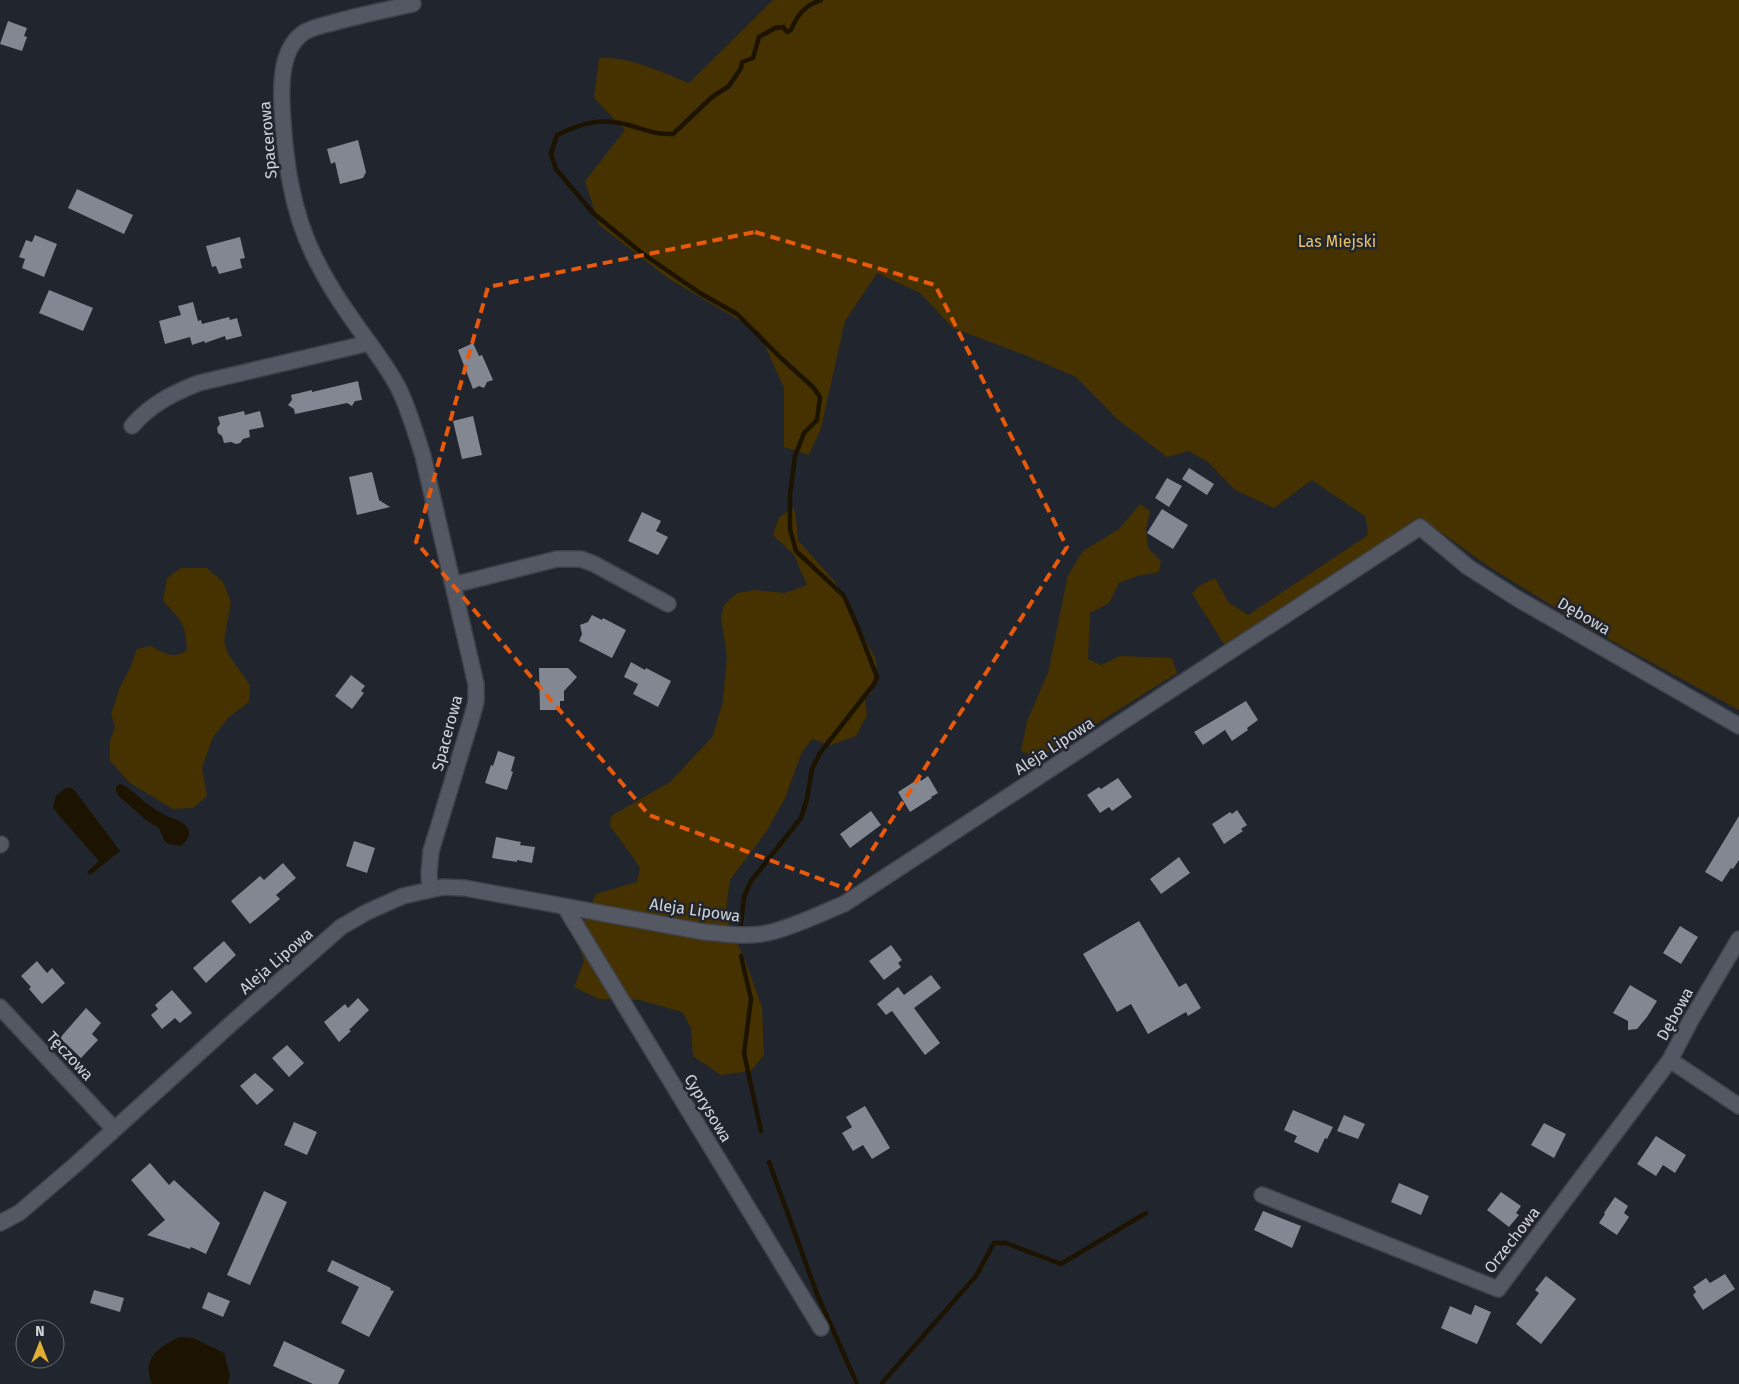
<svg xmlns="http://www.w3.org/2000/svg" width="1739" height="1384" font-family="'Fira Sans',sans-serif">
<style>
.green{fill:#463200}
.water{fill:#1c1301}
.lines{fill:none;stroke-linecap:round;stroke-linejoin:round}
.stream{stroke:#1c1301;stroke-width:4.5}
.building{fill:#828792}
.minor-casing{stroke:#3e4149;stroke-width:18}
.minor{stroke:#545862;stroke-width:15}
.marked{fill:none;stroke:#e8590c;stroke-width:4;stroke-dasharray:10 6;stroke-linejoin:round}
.labels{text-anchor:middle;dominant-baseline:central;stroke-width:5;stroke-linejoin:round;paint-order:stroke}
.street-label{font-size:16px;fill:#d1d4da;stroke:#21252d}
.park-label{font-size:16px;fill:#efc263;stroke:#21252d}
</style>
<rect width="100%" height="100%" fill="#21252d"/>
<path class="green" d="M773 0H1739V710L1590 629 1491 568 1435 528 1233 659 1192 593 1199 586 1215 578 1228 602 1248 615 1368 535 1366 517 1312 480 1274 508 1235 490 1208 462 1189 451 1167 457 1117 419 1076 377 1025 355 953 328 920 293 877 273 845 321 821 428 809 455 784 447V388L759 332 668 278 599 225 585 181 625 130 594 98 599 58C629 56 661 72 689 83Z
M1140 504 1150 511 1146 529 1148 548 1161 561 1159 572 1137 576 1119 583 1109 603 1090 613 1088 659 1101 665 1120 656 1172 658 1177 673 1058 748 1037 758 1021 751 1027 721 1048 673 1068 575 1083 551 1119 529Z
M794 508 796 518 798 540 835 582 876 660 877 677 871 694 865 698 867 715 856 736 831 745 812 739 802 752 785 798 766 832 730 880 725 916 745 960 762 1007 764 1055 751 1071 721 1075 693 1056 691 1028 682 1012 640 1000 599 999 574 987 584 961 577 938 596 894 637 882 640 867 610 826 611 816 670 782 713 736 723 701 727 656 721 617 724 605 737 593 755 590 785 593 807 585 794 555 773 535 779 517Z
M181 568H207L223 582 231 602 224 640 228 654 250 685 249 702 229 717 213 737 202 768 207 796 193 808 173 809 130 783 110 761V741L115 727 111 714 120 687 130 668 137 649 151 646C163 653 174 660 187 650 186 623 181 620 163 601L167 578Z"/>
<path class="water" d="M120 784C128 787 132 791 139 797 146 804 156 810 165 815 172 819 183 820 188 829 191 836 186 841 181 846L168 844 164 840 159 828 146 820 119 796 116 791V786Z
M66 788H71L75 791 120 851 90 875 87 872 99 861 57 813 53 807 56 796Z
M179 1337 193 1338 224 1353 230 1375 228 1384H152C141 1359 159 1347 179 1337Z"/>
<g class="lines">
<path class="stream" d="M741 924 744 897 751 881 801 818 807 799 812 769 820 753 874 684 877 677 858 628 844 596 796 551 790 529V495L795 456 804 433 817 420 820 397 813 387 782 359 737 314 700 293 643 254 593 213 556 169 551 154 557 135C584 122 603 117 632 126 646 130 658 135 673 134L712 97 729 86 741 68 742 62 753 58 759 37 775 28 783 27 787 32 791 30C797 15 805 5 821 0
M741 956 751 999 744 1053 761 1131
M769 1162 817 1294 857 1384
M882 1383 976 1276 994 1243H1006L1061 1264 1146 1213"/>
</g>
<path class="building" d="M8 21 27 28 24 36 27 37 22 51 0 44Z
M358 140 366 172 363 178 340 184 335 162 331 164 327 149Z
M77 189 133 215 124 234 68 208Z
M35 235 57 244 44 277 22 268 25 259 19 257 26 240 32 242Z
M240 237 245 258 240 259 242 268 219 274 216 266 212 267 206 246Z
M49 290 93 308 83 331 39 313Z
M193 302 198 321 201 320 202 324 229 317 230 320 237 318 242 336 226 340 225 336 205 343 204 341 192 345 190 337 165 344 159 321 181 315 178 306Z
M473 343 479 356 482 355 493 380 487 382 484 388 479 386 473 389 458 350Z
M358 381 362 400 355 401 352 406 347 403 295 414 294 409 288 405 292 400 291 395 312 390V392Z
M244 411 245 415 260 411 264 427 249 430 250 437 243 439 240 443 236 444 231 442 224 443 222 436 218 433 217 428 220 424 218 417Z
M473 416 482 455 462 459 453 421Z
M1189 468 1214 484 1207 495 1182 479Z
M372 472 379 500 390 507 357 515 349 477Z
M1167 478 1182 486 1169 507 1155 498Z
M1162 509 1188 525 1173 549 1147 533Z
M642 512 661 521 656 531 668 537 658 555 628 541Z
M592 615 602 620 603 618 626 630 612 658 579 641 582 634 580 625 588 622Z
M631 662 645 670 646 668 671 681 658 707 633 694 638 684 624 677Z
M539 668H568L577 677 564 691V701H560V710H540Z
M351 675 365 686 361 691 364 693 352 709 335 696Z
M1246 701 1258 720 1247 728 1248 730 1232 741 1225 730 1203 745 1194 732Z
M498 751 515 757 511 771 513 772 507 790 485 783 491 765 493 766Z
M928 776 938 793 931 797 932 798 910 812 898 792 920 778 921 781Z
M1118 778 1132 797 1112 811 1109 807 1100 813 1087 795 1099 787 1101 789Z
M1237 810 1247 825 1241 829 1243 831 1224 844 1212 824 1230 812 1232 814Z
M871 811 881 825 850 848 840 834Z
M1739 816V860L1733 869 1731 868 1722 882 1705 872Z
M496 837 521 842 520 845 535 847 532 863 517 860V862L492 858Z
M354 841 375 848 367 873 346 866Z
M1179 857 1190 873 1161 894 1150 879Z
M283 863 296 878 276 895 280 899 250 924 231 901 260 876 264 880Z
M1139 921 1179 987 1186 983 1201 1008 1188 1016 1186 1012 1148 1034 1131 1004 1117 1012 1083 954Z
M1680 926 1698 937 1681 964 1663 953Z
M224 941 236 955 206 983 193 968Z
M891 945 902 960 898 963 901 967 884 980 869 961Z
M37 961 47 973 52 968 65 983 42 1004 29 989 31 987 21 976Z
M931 975 941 988 914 1008 940 1043 925 1055 892 1011 886 1015 877 1004 898 987 904 995Z
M1630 985 1657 1001 1647 1017 1637 1029 1628 1030V1021L1613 1013Z
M172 990 192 1013 180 1023 175 1018 162 1029 151 1015 158 1009 155 1005Z
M358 998 369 1010 349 1030 351 1031 339 1042 324 1022 345 1004 348 1008Z
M86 1008 101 1023 92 1034 98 1040 81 1058 60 1038Z
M287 1045 304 1063 289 1077 272 1058Z
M255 1073 274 1090 257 1105 240 1086Z
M865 1106 890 1148 872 1159 863 1145 853 1151 842 1133 852 1127 846 1117Z
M1293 1110 1333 1127 1327 1139 1325 1138 1318 1153 1294 1142 1297 1136 1284 1130Z
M1344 1115 1365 1124 1358 1139 1337 1131Z
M294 1122 317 1132 307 1155 284 1145Z
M1544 1123 1566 1134 1554 1158 1531 1145Z
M1656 1136 1686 1155 1675 1173 1663 1165 1656 1176 1637 1164Z
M150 1163 169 1185 174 1180 220 1223 206 1254 191 1247 190 1249 147 1235 165 1220 131 1180Z
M1399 1183 1429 1196 1421 1215 1391 1202Z
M264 1191 287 1202 250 1285 227 1275Z
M1501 1192 1521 1206 1516 1213 1519 1215 1509 1227 1487 1210Z
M1615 1197 1628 1206 1624 1213 1629 1217 1617 1235 1599 1223 1605 1214 1604 1213Z
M1263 1211 1301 1226 1292 1248 1254 1230Z
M332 1260 391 1288 390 1290 394 1291 369 1337 341 1323 359 1287 327 1271Z
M1725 1274 1735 1289 1703 1310 1693 1295 1696 1292 1693 1287 1706 1278 1710 1283Z
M1546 1276 1576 1299 1541 1344 1516 1324 1539 1293 1535 1290Z
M94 1290 124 1298 120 1312 90 1303Z
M208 1292 230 1301 223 1317 202 1308Z
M1475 1305 1491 1312 1477 1344 1441 1328 1450 1306 1471 1315Z
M284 1341 345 1370 338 1384H313L273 1366Z"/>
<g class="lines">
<g class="minor-casing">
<path id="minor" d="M413 4C386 10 359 15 332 23 323 25 311 28 303 33 281 49 281 83 282 107 285 159 291 210 315 258 325 278 337 298 350 316 366 340 385 362 399 389 409 410 416 434 423 456L476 684V702L471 720 431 851 429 873 430 889
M132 426C151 404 173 393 199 383L369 343
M453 585 557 559H581L594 564 668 604
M0 845 1 844
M565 907 821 1328
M1739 939 1691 1020 1670 1060 1739 1106
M0 1007 114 1129
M1262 1195 1498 1289 1670 1060
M0 1223 19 1213 74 1166 232 1023 341 927 367 912 403 896 443 887 465 888 704 932C725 934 747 937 767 933 794 927 819 914 844 904L1420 527 1468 567 1518 599 1739 726"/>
</g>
<use href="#minor" class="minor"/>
</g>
<path class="marked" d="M755 232 935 285 1067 547 847 889 649 815 416 542 488 287Z"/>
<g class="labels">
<g class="street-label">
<text transform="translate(268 140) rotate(-95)">Spacerowa</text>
<text transform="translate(1584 616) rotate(30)">Dębowa</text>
<text transform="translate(447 733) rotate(-75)">Spacerowa</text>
<text transform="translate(1054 746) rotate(-33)">Aleja Lipowa</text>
<text transform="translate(695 910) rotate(8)">Aleja Lipowa</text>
<text transform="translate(276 961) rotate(-41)">Aleja Lipowa</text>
<text transform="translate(1675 1014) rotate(-61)">Dębowa</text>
<text transform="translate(70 1056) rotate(47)">Tęczowa</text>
<text transform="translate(708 1108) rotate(59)">Cyprysowa</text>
<text transform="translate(1512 1240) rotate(-52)">Orzechowa</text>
</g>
<g class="park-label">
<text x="1337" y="241">Las Miejski</text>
</g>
</g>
<g transform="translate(40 1344)"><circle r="24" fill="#21252d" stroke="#676b72"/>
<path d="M0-4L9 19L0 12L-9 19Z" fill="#e2ae34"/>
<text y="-8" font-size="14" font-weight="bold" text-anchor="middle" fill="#d1d4da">N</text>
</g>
</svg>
